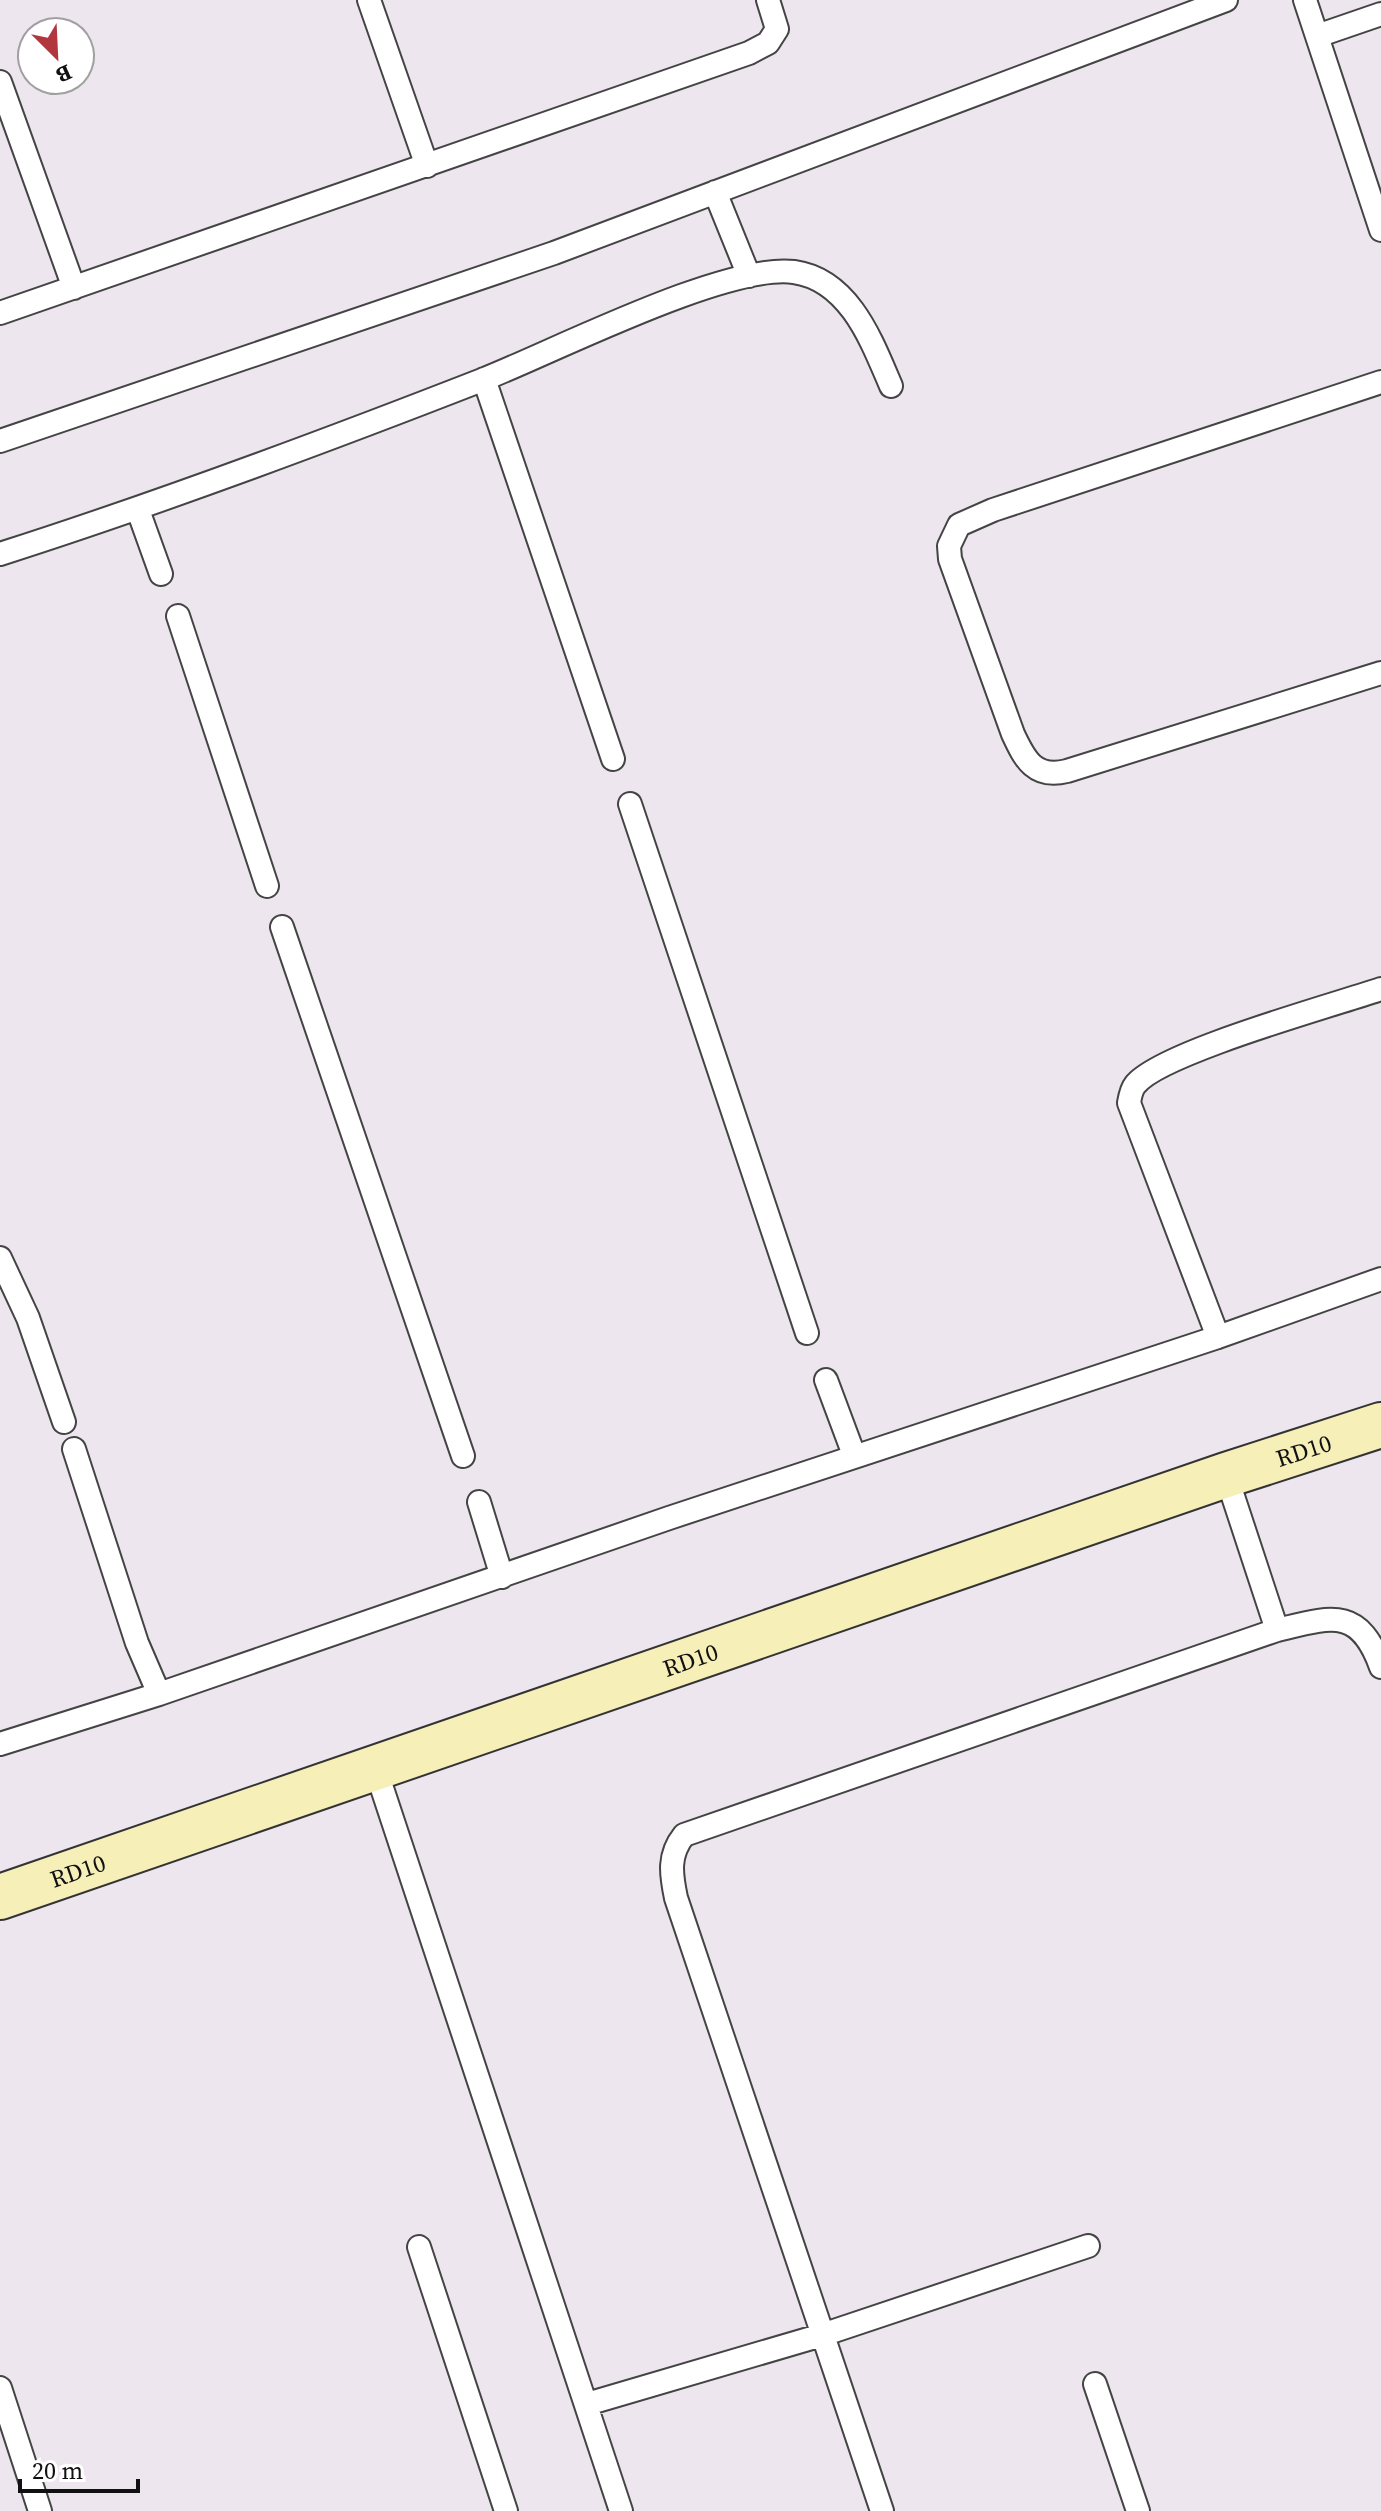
<svg xmlns="http://www.w3.org/2000/svg" width="1381" height="2511" font-family="'Source Serif 4',serif">
<style>
.industrial{fill:#ede6ee;fill-rule:evenodd}
.lines{fill:none;stroke-linecap:round;stroke-linejoin:round}
.lane-casing{stroke:#444;stroke-width:26}
.secondary-casing{stroke:#333;stroke-width:48}
.lane{stroke:#fff;stroke-width:22}
.secondary{stroke:#f6efb8;stroke-width:44}
.labels{text-anchor:middle;dominant-baseline:central;stroke-width:8;stroke-linejoin:round;paint-order:stroke}
.street-label{font-size:24px;fill:#111;stroke:#fff}
</style>
<rect width="100%" height="100%" fill="#fefcf5"/>
<path class="industrial" d="M0 0H1381V2511H0ZM32 32H80V80H32Z"/>
<g class="lines">
<g class="lane-casing">
<path id="lane" d="M369 0 427 166
M1305 0 1381 230
M1317 36 1381 14
M0 82 74 288
M715 192 749 276
M0 313 749 53 768 43 777 29 768 0
M484 379 613 759
M1381 382 993 510 959 525 949 546 950 559 1013 734C1025 760 1035 779 1067 771L1381 673
M0 441 554 253 1226 0
M138 510 161 574
M0 554C163 502 323 442 482 380 553 352 726 263 794 272 850 280 872 342 891 386
M178 616 267 886
M630 804 807 1333
M282 927 463 1456
M0 1258 28 1318 64 1422
M1218 1337 1129 1103C1130 1097 1131 1090 1135 1085 1159 1053 1334 1005 1381 989
M826 1380 854 1455
M74 1449 137 1643 159 1694 669 1518 1218 1337 1381 1279
M479 1502 502 1577
M1277 1630C1331 1617 1359 1606 1381 1667
M0 1744 159 1694
M376 1770 621 2511
M419 2247 506 2511
M1095 2384 1138 2511
M0 2388 40 2511
M587 2404 822 2335 1088 2246
M882 2511 676 1898C671 1874 668 1855 684 1835L1277 1630 1226 1475"/>
</g>
<g class="secondary-casing">
<g id="secondary">
<path id="s1" d="M0 1897 1226 1475 1381 1425"/>
</g>
</g>
<use href="#lane" class="lane"/>
<use href="#secondary" class="secondary"/>
</g>
<g class="labels">
<g class="street-label">
<text stroke="none"><textPath href="#s1" startOffset="1378">RD10</textPath></text>
<text stroke="none"><textPath href="#s1" startOffset="730">RD10</textPath></text>
<text stroke="none"><textPath href="#s1" startOffset="82">RD10</textPath></text>
</g>
</g>
<g transform="translate(56 56) rotate(156)"><circle r="38" fill="#ffffff" stroke="#a0a0a0" stroke-width="2"/>
<path d="M0-6L14 30L0 20L-14 30Z" fill="#b2373d"/>
<text y="-12" font-size="22" font-weight="bold" text-anchor="middle" fill="#111111">B</text>
</g>
<path d="M20 2479v12h118v-12" fill="none" stroke="#111111" stroke-width="4"/>
<text x="32" y="2479" font-size="24" fill="#111111" stroke="#ffffff" stroke-width="6" paint-order="stroke">20 m</text>
</svg>
